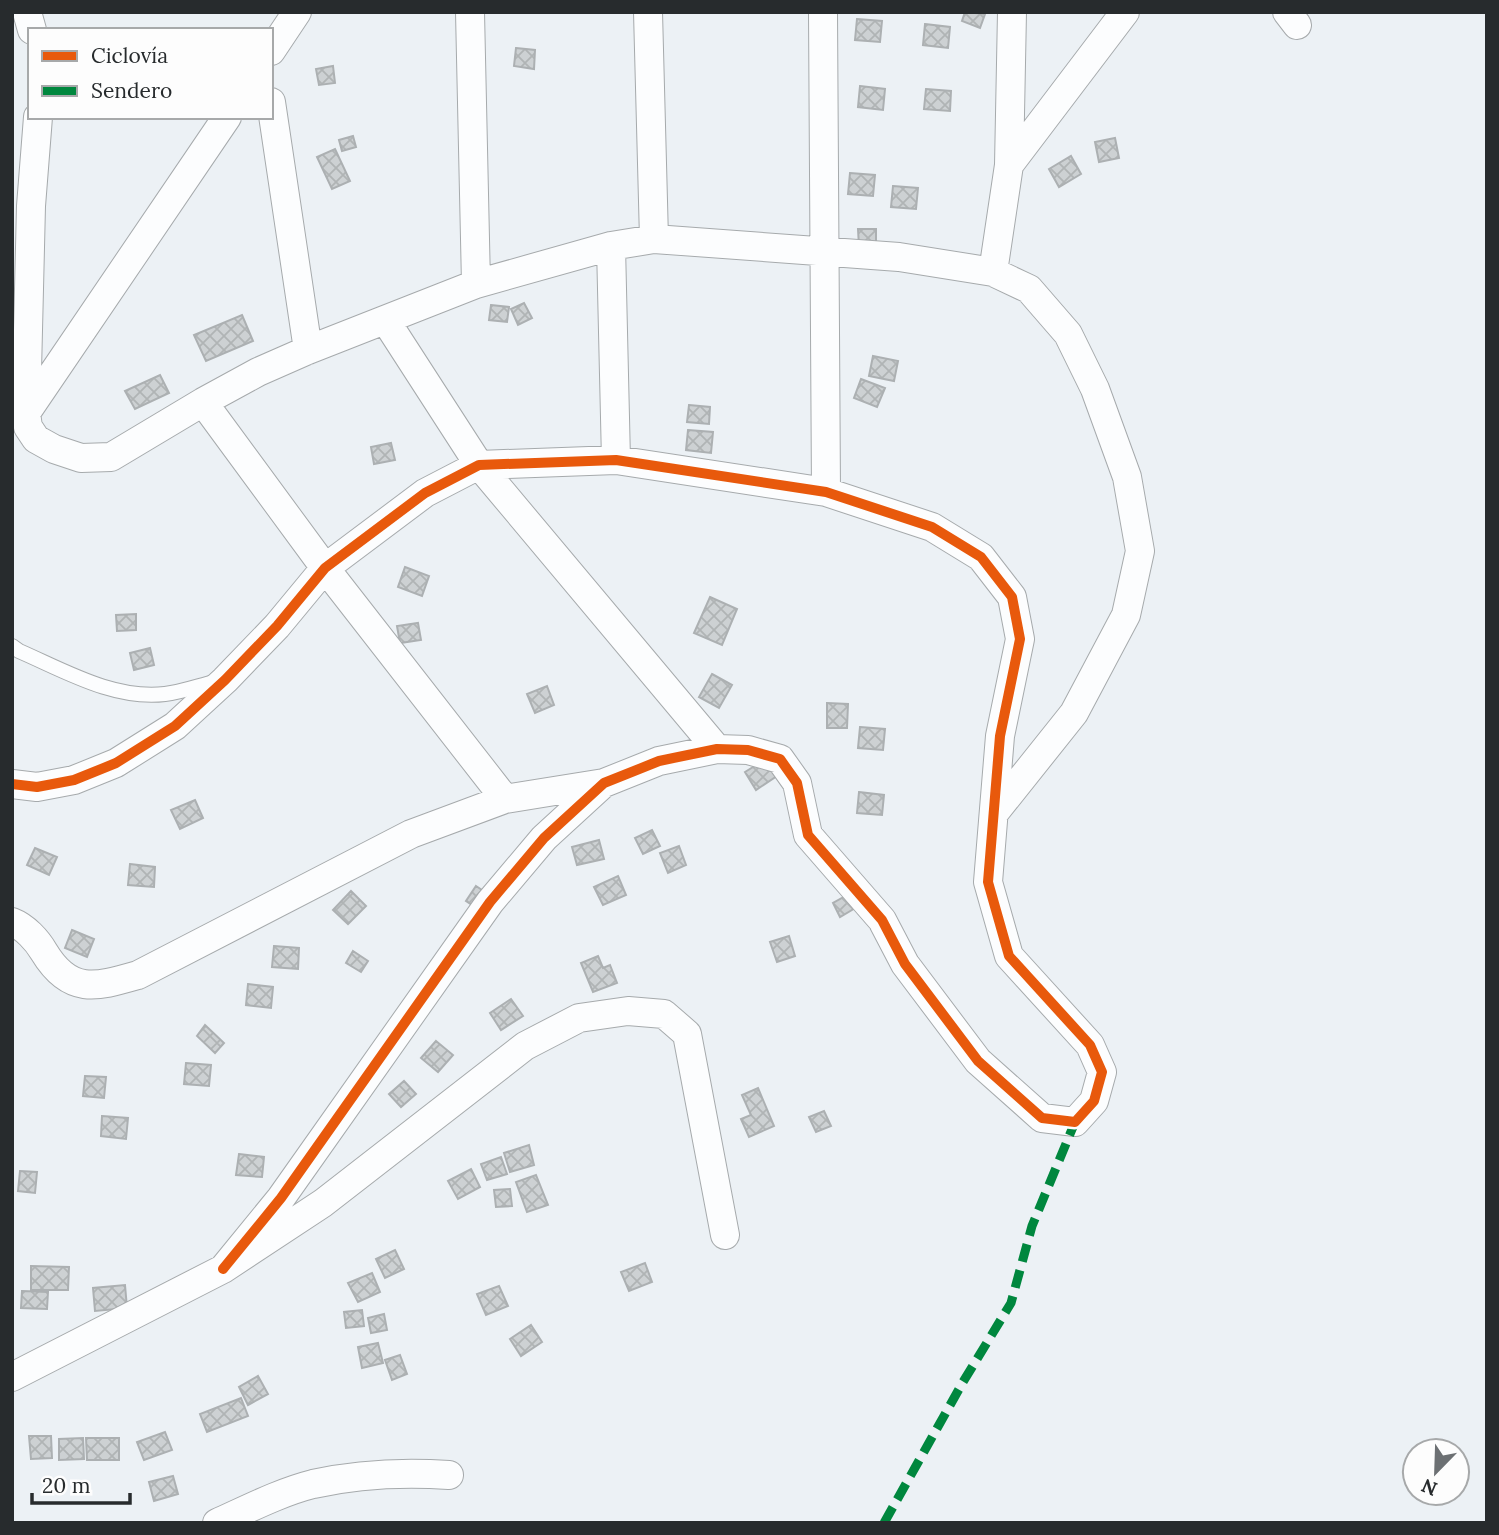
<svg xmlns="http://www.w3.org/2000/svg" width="1499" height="1535" font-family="Lora,serif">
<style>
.building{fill:url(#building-cross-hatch);stroke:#acb0b2;stroke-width:2}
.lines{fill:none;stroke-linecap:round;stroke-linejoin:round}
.service-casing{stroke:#a6aaac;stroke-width:16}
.minor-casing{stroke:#a6aaac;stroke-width:30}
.service{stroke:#fcfdfe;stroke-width:14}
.minor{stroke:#fcfdfe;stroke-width:28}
.quiet{stroke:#00873e;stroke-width:9;stroke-dasharray:18 9;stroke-linecap:butt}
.cycleway-casing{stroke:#fdfdfd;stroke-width:15}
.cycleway{stroke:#e8590c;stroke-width:10}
</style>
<defs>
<pattern id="building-cross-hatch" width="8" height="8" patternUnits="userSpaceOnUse" patternTransform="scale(1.75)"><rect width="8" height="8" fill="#cdd1d3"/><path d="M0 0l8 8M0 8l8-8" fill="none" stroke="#b0b4b5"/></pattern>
</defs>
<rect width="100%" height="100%" fill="#ecf1f5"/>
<path class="building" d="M965 12 985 14 980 28 962 21Z
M857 19 882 21 880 42 855 40Z
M925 24 950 27 948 48 923 45Z
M516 48 535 50 534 69 514 66Z
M333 66 335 83 319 85 316 69Z
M860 86 885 89 883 110 858 107Z
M926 89 951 91 950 111 924 109Z
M353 136 356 147 342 151 339 140Z
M1115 138 1119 158 1099 162 1095 142Z
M335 149 350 181 332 189 317 157Z
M1071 156 1081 174 1059 187 1049 169Z
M850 173 875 175 873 196 848 194Z
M893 186 918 188 916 209 891 207Z
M858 229H876V247H859Z
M524 303 532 318 518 325 511 309Z
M491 305 509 307 507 322 489 320Z
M242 315 253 341 206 361 194 335Z
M873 356 898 361 894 381 869 376Z
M160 375 169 393 135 409 125 391Z
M861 379 885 388 877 407 854 398Z
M689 405 710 407 709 424 687 422Z
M688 430 713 432 711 453 686 450Z
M391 443 395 460 374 464 371 447Z
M405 567 429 576 422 596 398 587Z
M710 597 737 609 722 645 694 633Z
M136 614V630L117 631 116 615Z
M418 623 421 640 400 643 397 626Z
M150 648 154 665 134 670 130 653Z
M712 674 732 685 719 708 699 697Z
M547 686 554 705 535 713 527 694Z
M827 703 848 704 847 728H827Z
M860 727 885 729 883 750 858 748Z
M766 759 777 776 756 790 745 772Z
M859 792 884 795 882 815 857 813Z
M195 800 203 818 180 829 171 810Z
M652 830 660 846 643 854 635 838Z
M599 840 604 859 577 865 572 847Z
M679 846 686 865 668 873 660 853Z
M35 848 57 857 49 875 27 865Z
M130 864 155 867 154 887 128 885Z
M618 876 626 895 603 905 594 887Z
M476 886 488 894 478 909 466 901Z
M351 891 366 906 348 924 333 910Z
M849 894 857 907 840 917 833 903Z
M72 930 94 939 87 957 65 948Z
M789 936 795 956 777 962 770 942Z
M274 946 299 948 298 969 272 967Z
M353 951 368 961 361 972 346 963Z
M598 956 603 968 610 965 617 983 593 992 581 963Z
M248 984 273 987 271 1008 246 1005Z
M511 999 523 1016 501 1030 490 1013Z
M205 1025 224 1043 215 1053 197 1036Z
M436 1041 453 1055 438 1072 421 1058Z
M186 1063 211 1065 209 1086 184 1084Z
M85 1076 106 1077 104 1098 83 1096Z
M404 1081 416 1094 401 1107 389 1094Z
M758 1088 774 1126 749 1137 741 1119 751 1115 742 1095Z
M824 1111 831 1126 816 1132 809 1117Z
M102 1116 128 1118 126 1139 101 1136Z
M529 1145 534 1165 510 1172 504 1153Z
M239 1154 264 1157 262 1177 236 1175Z
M501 1157 507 1174 487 1180 481 1164Z
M471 1169 480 1187 458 1199 448 1181Z
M20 1171 37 1172 35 1193 18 1191Z
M536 1175 548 1205 527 1212 516 1182Z
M510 1189 512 1206 496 1207 494 1190Z
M395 1250 404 1269 385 1278 376 1259Z
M645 1263 652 1282 629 1291 621 1272Z
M31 1266 69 1267 68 1290H31Z
M372 1273 380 1292 358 1302 348 1283Z
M125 1285 127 1308 95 1311 93 1288Z
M499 1286 508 1306 486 1315 477 1294Z
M22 1291 48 1292 47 1309 21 1308Z
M362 1310 364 1326 346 1328 344 1312Z
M384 1314 387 1330 371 1333 368 1318Z
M531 1325 542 1342 521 1356 510 1339Z
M378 1343 383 1363 362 1368 358 1347Z
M400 1355 407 1374 392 1380 385 1360Z
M258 1376 268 1394 248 1405 239 1387Z
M241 1398 248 1416 207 1432 200 1414Z
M165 1432 172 1450 144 1460 137 1442Z
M29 1436H51L52 1458 31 1459Z
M83 1438 84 1459 59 1460V1439Z
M86 1438H119V1460H87Z
M173 1476 178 1494 154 1501 149 1482Z"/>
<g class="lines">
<g class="service-casing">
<path id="service" d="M12 646 19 651C65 671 114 700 165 694 181 692 198 686 214 682"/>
</g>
<g class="minor-casing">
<path id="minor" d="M27 12 32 30
M470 12 476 284
M648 12 654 239
M823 12 826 492
M1287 12 1297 25
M271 51 297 12
M271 102 308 350
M38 117 31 206 26 413 28 427 36 439 54 449 81 458 111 457 203 402 258 372 308 350 476 284 611 246 654 239 899 257 993 272 1029 289 1068 334 1095 389 1127 477 1140 551 1126 615 1074 713 995 812
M1009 165 1125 12
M611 246 616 460
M993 272 1009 165 1012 12
M386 321 479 465 717 749
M203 402 325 568 505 799
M26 413 227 117
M12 784 37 787 74 780 116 763 175 726 225 680 277 626 325 568 425 493 479 465 616 460 826 492 932 527 981 557 1012 597 1020 639 1000 736 988 882 1009 956 1090 1045 1102 1072 1094 1101 1075 1122 1042 1118 978 1061 905 964 882 920 808 835 797 783 780 759 748 750 717 749 659 761 604 783 544 838 490 902 281 1198 223 1269
M12 922C25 927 37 940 44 952 70 995 96 987 138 975L411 834 505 799 604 783
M12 1377 223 1269 323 1203 525 1046 579 1018 628 1011 664 1014 687 1034 725 1235
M217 1523C248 1509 281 1492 313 1484 358 1474 404 1472 449 1475"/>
</g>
<use href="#service" class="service"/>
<use href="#minor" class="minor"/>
<path class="quiet" d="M884 1523 963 1382 1011 1303 1032 1226 1075 1122"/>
<g class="cycleway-casing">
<path id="cycleway" d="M12 784 37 787 74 780 116 763 175 726 225 680 277 626 325 568 425 493 479 465 616 460 826 492 932 527 981 557 1012 597 1020 639 1000 736 988 882 1009 956 1090 1045 1102 1072 1094 1101 1075 1122 1042 1118 978 1061 905 964 882 920 808 835 797 783 780 759 748 750 717 749 659 761 604 783 544 838 490 902 281 1198 223 1269"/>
</g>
<use href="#cycleway" class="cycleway"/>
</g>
<rect width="1499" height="1535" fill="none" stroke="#272b2d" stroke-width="28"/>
<rect x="28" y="28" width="245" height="91" fill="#fdfdfd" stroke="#a7a9aa" stroke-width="2"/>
<rect x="42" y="51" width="35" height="10" fill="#e8590c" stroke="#a7a9aa" stroke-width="2"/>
<text x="91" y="63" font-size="21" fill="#272b2d">Ciclovía</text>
<rect x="42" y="86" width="35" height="10" fill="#00873e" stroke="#a7a9aa" stroke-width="2"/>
<text x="91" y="98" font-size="21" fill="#272b2d">Sendero</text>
<g transform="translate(1436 1472) rotate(203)"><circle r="33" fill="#fdfdfd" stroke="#a7a9aa" stroke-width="2"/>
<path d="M0-5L12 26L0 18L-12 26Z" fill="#6c7073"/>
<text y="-10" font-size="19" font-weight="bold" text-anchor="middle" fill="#272b2d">N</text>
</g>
<path d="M32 1493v10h98v-10" fill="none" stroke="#272b2d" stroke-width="3.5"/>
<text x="42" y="1493" font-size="21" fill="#272b2d" stroke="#fdfdfd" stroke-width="5" paint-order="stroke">20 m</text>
</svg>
